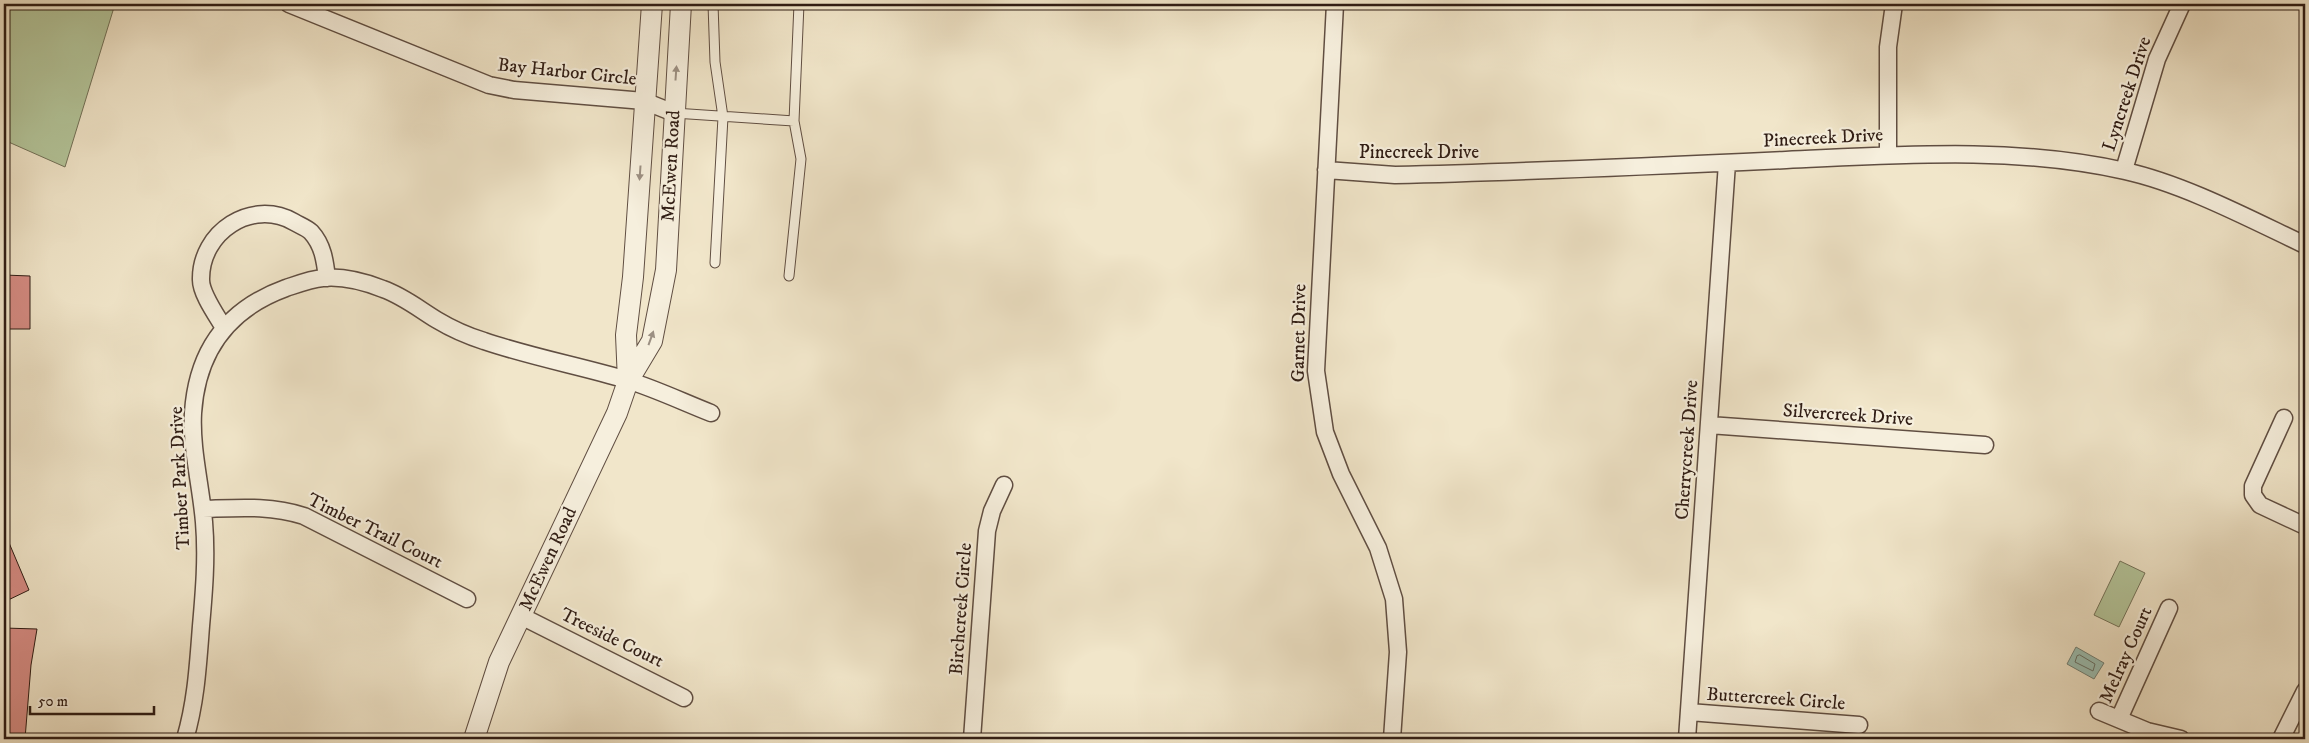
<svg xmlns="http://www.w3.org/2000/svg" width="2309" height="743" font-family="'IM FELL DW Pica',serif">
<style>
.green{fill:#b4c69b;stroke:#727158}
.water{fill:#9bc0b4;stroke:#707e74}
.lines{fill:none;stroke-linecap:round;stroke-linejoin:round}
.shore{stroke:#656e64;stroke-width:1}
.building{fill:#d58b83;stroke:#2f1c14}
.service-casing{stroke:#604e42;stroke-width:11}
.minor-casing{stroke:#604e42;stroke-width:19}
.tertiary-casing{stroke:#604e42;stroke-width:22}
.service{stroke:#f6efdd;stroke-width:9}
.minor{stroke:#f6efdd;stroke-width:16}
.tertiary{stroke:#f6efdd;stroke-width:20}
.oneway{fill:#9c9083}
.labels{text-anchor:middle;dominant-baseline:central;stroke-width:4.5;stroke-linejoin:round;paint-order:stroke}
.street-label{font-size:19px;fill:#2f1c14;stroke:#f6efdd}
</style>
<rect width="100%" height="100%" fill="#f1e6ca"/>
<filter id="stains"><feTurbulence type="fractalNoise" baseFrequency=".004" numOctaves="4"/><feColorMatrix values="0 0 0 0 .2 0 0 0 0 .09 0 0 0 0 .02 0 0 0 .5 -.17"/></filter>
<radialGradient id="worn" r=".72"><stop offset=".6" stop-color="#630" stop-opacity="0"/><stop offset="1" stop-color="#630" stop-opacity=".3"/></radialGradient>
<path class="green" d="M4 4H115L65 167 4 140Z
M2120 561 2145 573 2119 627 2094 615Z"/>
<path class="water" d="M2076 647 2104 663 2094 679 2067 664Z"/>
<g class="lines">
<path class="shore" d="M2080 655 2095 664 2093 671 2075 662 2077 656Z"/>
</g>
<path class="building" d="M4 275 30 276V329H4Z
M4 531 29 590 4 602Z
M4 628 37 629 31 665 25 739H4Z"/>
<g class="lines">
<g class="service-casing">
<path id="service" d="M713 4 715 62 723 117 715 263
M674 113 794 121
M789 276 801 159 794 121 799 4"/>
</g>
<g class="minor-casing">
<path id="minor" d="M289 4 489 85 514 90 644 101 674 113
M1335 4 1316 371 1325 432 1341 474 1378 548 1394 599 1398 652 1392 739
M1888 155V47L1894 4
M1326 170 1395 175C1525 172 1656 166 1786 160 1899 155 2013 146 2125 171 2184 184 2250 219 2305 245
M2124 170 2157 59 2182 4
M224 328C217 316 201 294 201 280 200 232 252 198 294 222 299 225 307 228 311 232 323 245 325 261 327 278
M2284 418 2253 486V495L2260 505 2305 526
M1709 425 1985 445
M203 509C237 508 270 505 304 516L467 599
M521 616 684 698
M2099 711 2147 731 2181 739
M1689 712 1859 725
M2119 719 2169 608
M185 739C196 702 198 665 201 626 204 592 207 557 204 522 201 486 191 449 193 413 197 351 228 309 286 288 298 284 311 279 323 278 343 276 365 282 383 289 403 296 419 309 437 320 452 329 468 336 484 341 531 357 580 366 627 380 656 389 683 402 711 413
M972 739 987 531 992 511 1004 485
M1687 739 1727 163
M2281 739 2305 691"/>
</g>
<g class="tertiary-casing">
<path id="tertiary" d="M628 381 626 335 633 277 652 4
M474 739 499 662 617 413 628 381 652 341 666 270 681 4"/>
</g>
<use href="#service" class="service"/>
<use href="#minor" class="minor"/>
<use href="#tertiary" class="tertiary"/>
</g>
<defs><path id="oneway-solid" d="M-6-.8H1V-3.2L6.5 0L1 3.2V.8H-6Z" transform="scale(1.25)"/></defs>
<g class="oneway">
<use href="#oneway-solid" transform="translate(676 73) rotate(-86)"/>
<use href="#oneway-solid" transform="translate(640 173) rotate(94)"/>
<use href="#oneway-solid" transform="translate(651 338) rotate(-70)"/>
</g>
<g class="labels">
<g class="street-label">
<text transform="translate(567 72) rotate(6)">Bay Harbor Circle</text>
<text transform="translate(2127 94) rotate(-72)">Lyncreek Drive</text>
<text transform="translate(1823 138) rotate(-3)">Pinecreek Drive</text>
<text x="1419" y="152">Pinecreek Drive</text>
<text transform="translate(671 166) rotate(-87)">McEwen Road</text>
<text transform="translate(1299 333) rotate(-89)">Garnet Drive</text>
<text transform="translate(1848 415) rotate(4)">Silvercreek Drive</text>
<text transform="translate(1687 450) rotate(-86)">Cherrycreek Drive</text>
<text transform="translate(180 478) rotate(-93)">Timber Park Drive</text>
<text transform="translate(375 531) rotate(26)">Timber Trail Court</text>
<text transform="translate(548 559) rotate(-65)">McEwen Road</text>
<text transform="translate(961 609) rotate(-86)">Birchcreek Circle</text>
<text transform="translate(612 638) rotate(26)">Treeside Court</text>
<text transform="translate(2126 655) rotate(-66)">Melray Court</text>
<text transform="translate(1776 699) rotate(4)">Buttercreek Circle</text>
</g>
</g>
<rect width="2309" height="743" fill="none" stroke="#f1e6ca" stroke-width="20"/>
<rect x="5" y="5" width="2299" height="733" fill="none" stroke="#2f1c14" stroke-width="2.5"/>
<rect x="10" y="10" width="2289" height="723" fill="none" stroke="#2f1c14"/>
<path d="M30 706v8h124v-8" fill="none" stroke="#2f1c14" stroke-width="2.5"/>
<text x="38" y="706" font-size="15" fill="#2f1c14" stroke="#f6efdd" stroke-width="4" paint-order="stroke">50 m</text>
<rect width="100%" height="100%" filter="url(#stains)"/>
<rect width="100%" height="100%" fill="url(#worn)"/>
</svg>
